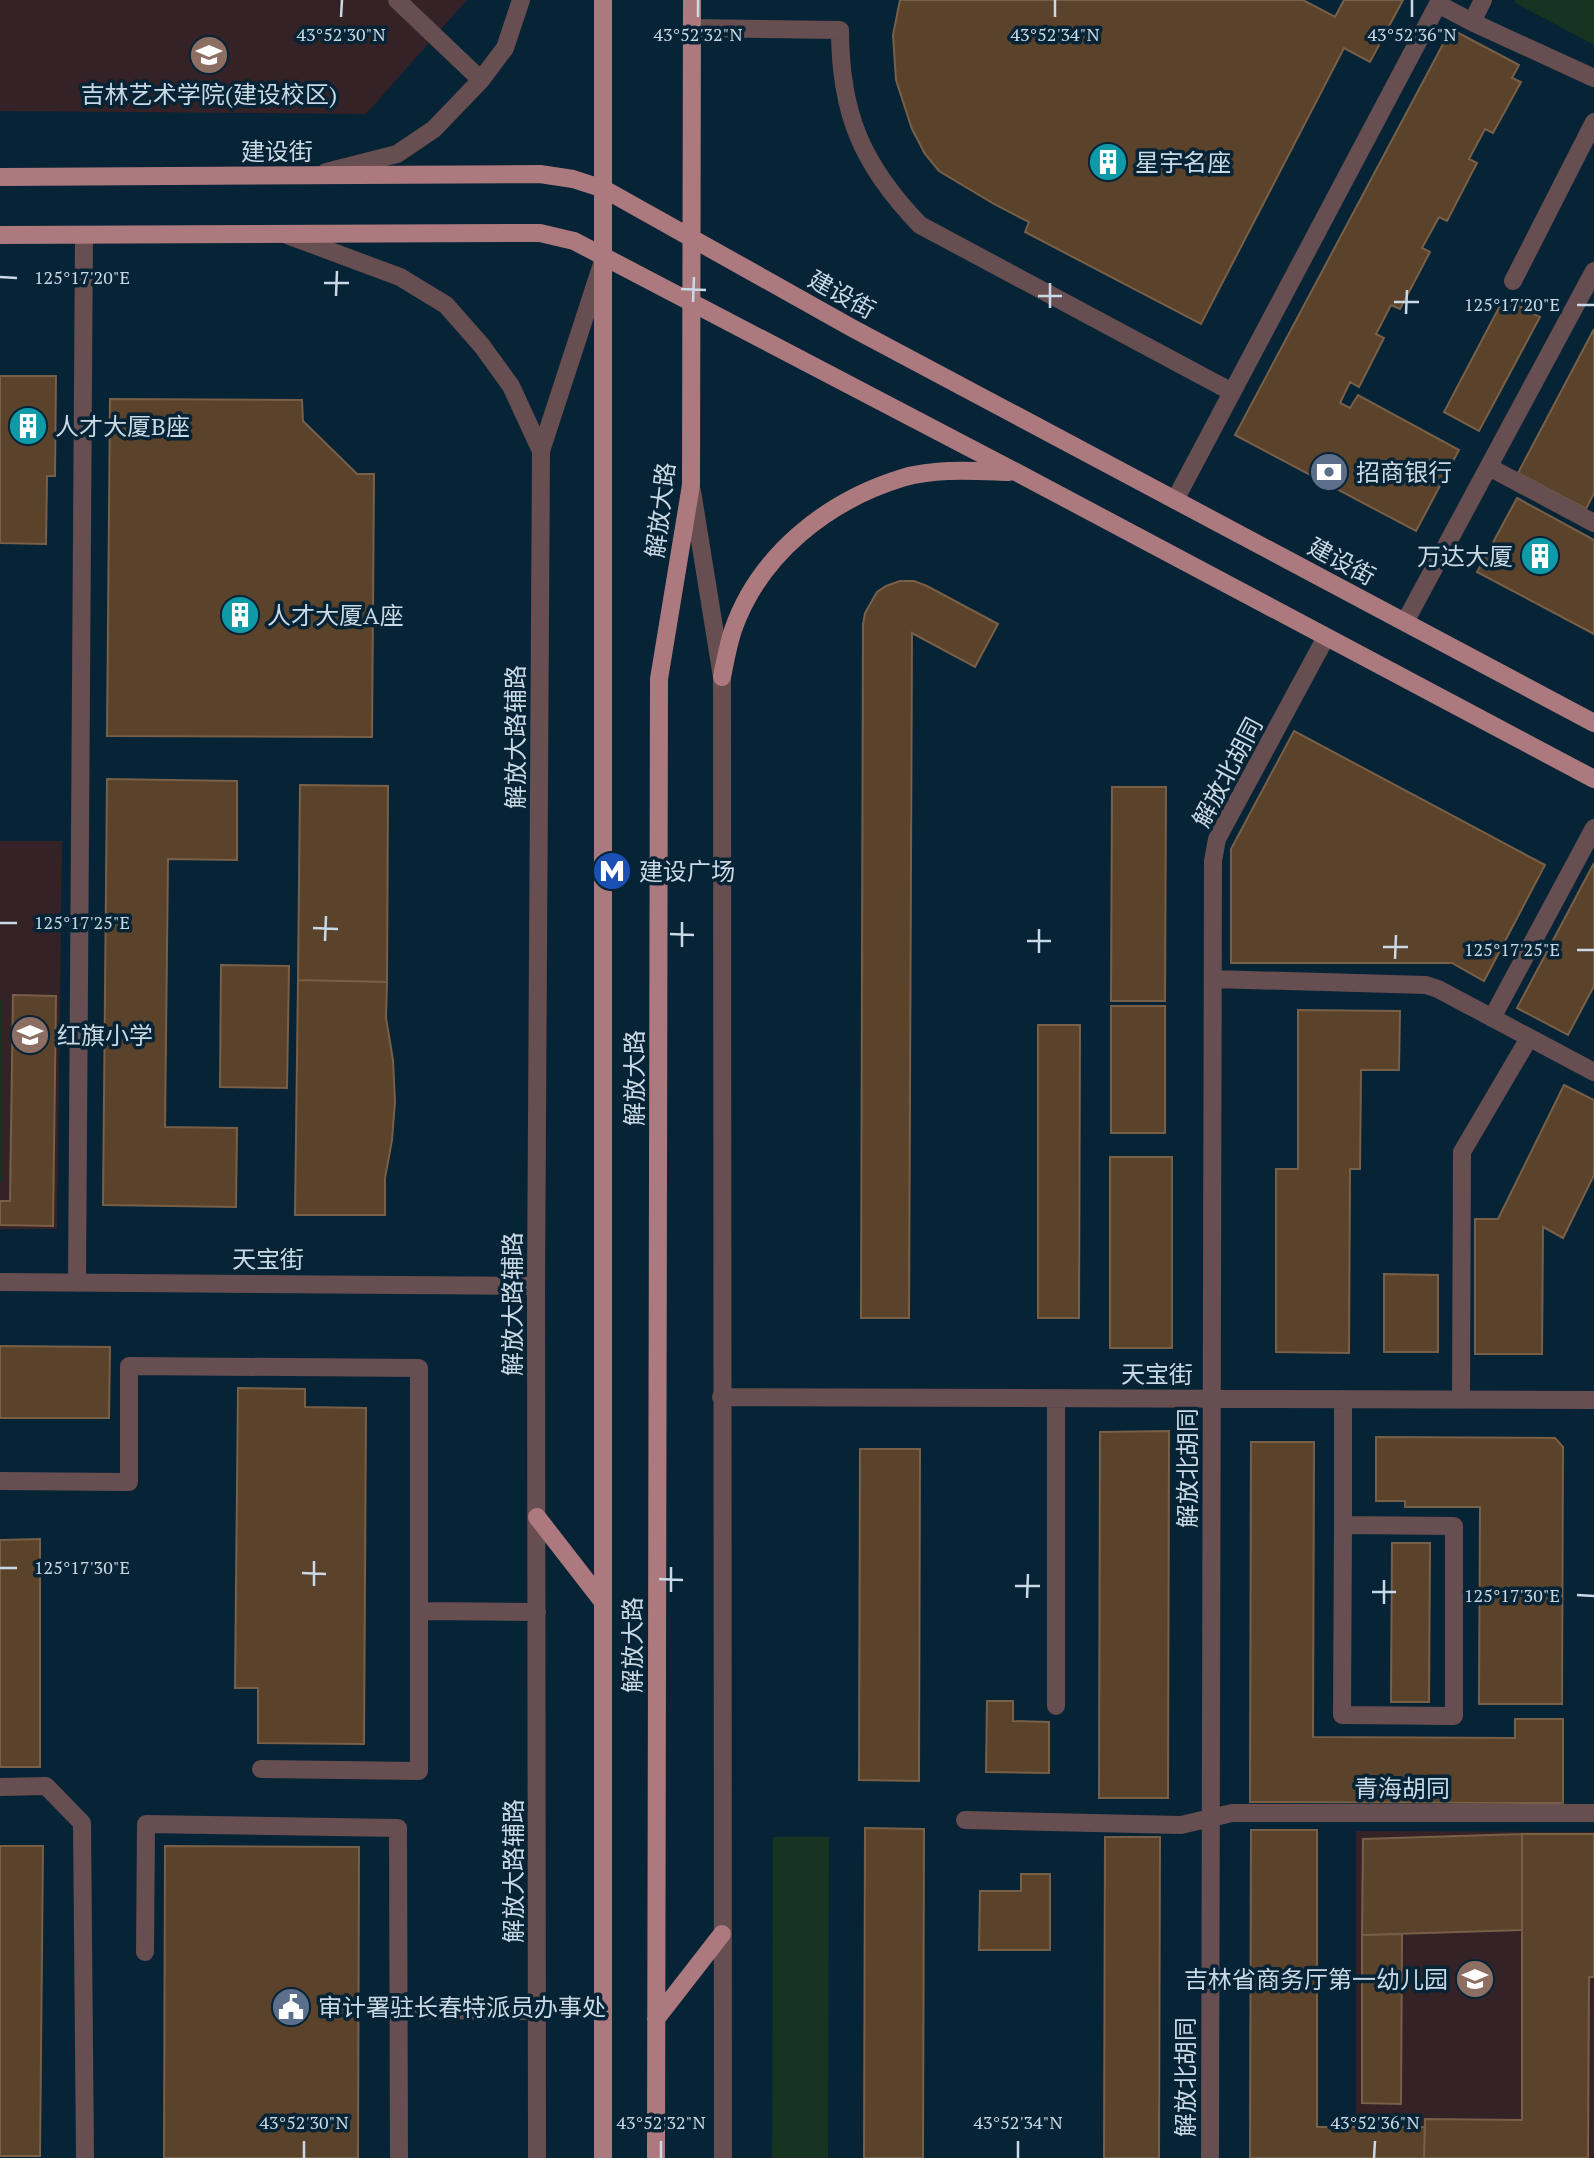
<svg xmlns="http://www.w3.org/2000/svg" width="1594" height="2158" font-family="'PT Serif','Noto Sans SC',serif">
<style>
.education{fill:#352226}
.green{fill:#173321}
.building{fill:#5a422b;stroke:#785f47;stroke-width:2}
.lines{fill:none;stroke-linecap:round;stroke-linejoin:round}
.minor{stroke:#674e50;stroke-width:18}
.major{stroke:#ac7a7e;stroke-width:18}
.ticks{fill:none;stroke:#c9d9e5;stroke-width:2.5}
.labels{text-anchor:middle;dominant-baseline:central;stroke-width:7;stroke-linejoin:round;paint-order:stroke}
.poi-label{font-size:24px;fill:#c9d9e5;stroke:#072336;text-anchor:start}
.street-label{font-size:24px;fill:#c9d9e5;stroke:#072336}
.ticks-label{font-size:18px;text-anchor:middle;fill:#c9d9e5;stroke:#072336;stroke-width:7;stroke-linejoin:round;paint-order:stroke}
</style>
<rect width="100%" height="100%" fill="#072336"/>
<path class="education" d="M0 0H467L366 114 0 111Z
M0 841H62L57 1229H0Z
M1356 1831 1594 1832V2158H1424L1356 2127Z"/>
<path class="green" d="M1516 0H1594V45L1514 2Z
M0 1000H2V1182H0Z
M773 1837H829L828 2158H772Z"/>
<path class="building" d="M900 0H1303L1335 17 1344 0H1403L1370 62 1344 48 1201 324 1025 232 1029 222 994 204 939 171 925 154 912 129 896 80 893 35Z
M1451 29 1519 65 1512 78 1521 82 1493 133 1485 129 1469 159 1477 163 1447 221 1439 217 1422 248 1430 252 1400 309 1391 305 1376 334 1384 338 1359 387 1350 382 1340 403 1350 408 1358 395 1459 450 1416 531 1235 435Z
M1504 298 1540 317 1479 431 1444 412Z
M1594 329V493L1586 509 1518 473Z
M0 376H56L55 476H47L46 544 0 543Z
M110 399 302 400 303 421 357 474H374L372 737 107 736Z
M1517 498 1594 540V634L1477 572Z
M900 581H914L927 586 998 624 975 667 912 633 909 1318H861L863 624 865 613 877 592 886 586Z
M1294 731 1545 865 1484 981 1452 963H1231V849Z
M107 779 237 781V860L168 859 165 1127 237 1128 236 1207 103 1205Z
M300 785 388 786 387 982 298 980Z
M1112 787H1166L1165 1001H1111Z
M1594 863V986L1568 1035 1517 1008Z
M221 965 289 966 287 1088 220 1087Z
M298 980 387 982 386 1018 393 1060 395 1102 392 1140 385 1178V1215H295Z
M13 995 56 996 53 1226 0 1225V1201H10Z
M1111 1006H1165V1133H1111Z
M1298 1010 1400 1011 1399 1070H1361L1360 1169H1350L1349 1353 1276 1352V1169H1298Z
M1038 1025H1080L1079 1318H1038Z
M1564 1085 1594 1100V1175L1563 1238 1543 1227 1542 1354H1475V1219H1498Z
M1110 1157H1172V1348H1110Z
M1384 1274 1438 1275V1352H1384Z
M0 1346 110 1347 109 1418H0Z
M238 1388 305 1389V1407L366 1408 364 1744 258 1743V1688H235Z
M1169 1431 1168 1798H1099L1100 1432Z
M1376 1437 1555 1438 1563 1447 1562 1704H1479L1480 1507H1405V1501H1376Z
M1251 1442H1314L1313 1737 1515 1738V1719H1563V1803L1250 1802Z
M860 1449H920L919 1781 859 1780Z
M40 1539V1767H0V1540Z
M1392 1543H1430L1429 1702H1391Z
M987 1701H1013V1721L1049 1722V1773L986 1772Z
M865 1828 924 1829 923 2158H864Z
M1251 1830H1317V2127H1425L1424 2158H1250Z
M1522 1834H1594V1977H1589L1588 2158H1424L1425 2119 1522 2120Z
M1522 1834V1930L1362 1935 1363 1839Z
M1105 1837H1160L1159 2158H1104Z
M0 1846H43L40 2156H0Z
M165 1846 359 1847 358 2158H164Z
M1021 1874H1050V1950H979L980 1891H1021Z
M1402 1934 1401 2104 1362 2103V1935Z"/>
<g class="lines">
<path class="minor" d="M397 0 481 80
M1472 22 1594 78
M692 28 840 30C840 113 862 165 920 225L1232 392
M326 172 397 154 434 129 481 80 505 48 521 0
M287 235 400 277 446 305 482 346 511 386 541 451
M1513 281 1594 122
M1489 467 1594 523
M692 491 722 677 723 2158
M1175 500 1438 4 1472 22 1483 0
M1405 622 1594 271
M1213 979 1426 985 1438 989 1594 1072
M1492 1018 1594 828
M0 1282 536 1286
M77 1283 84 235
M721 1397 1594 1400
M1461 1400 1462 1152 1529 1038
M0 1481 129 1482V1366L419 1368V1771L261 1769
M1343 1525 1454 1526V1716L1342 1715Z
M1343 1525V1399
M419 1611 537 1612
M1056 1706V1398
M0 1787 46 1786 82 1823 85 2158
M965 1820 1181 1825 1232 1813H1594
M145 1952 146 1824 398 1828 399 2158
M398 2010 537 2011
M537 2158 536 1286 541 451 602 264
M1210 2158 1213 861 1217 839 1326 637"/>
<path class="major" d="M0 177 540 174 573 179 604 189 852 328 1594 723
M0 235 540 233 574 241 1016 472 1594 779
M722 677C725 662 728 645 733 630 759 555 827 501 902 478 936 468 974 471 1009 472
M537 1517 603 1602
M656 2019 722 1934
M603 2158V0
M656 2158 659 679 691 485 692 0"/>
</g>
<path class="ticks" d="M341 17 342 0M698 17V0M1055 17V0M1412 17V0M0 277 17 278M324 283H349M681 289 706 290M336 296 337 271M1038 296H1062M693 302 694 277M1394 302H1419M1577 305H1594M1050 308V283M1406 314 1407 290M0 923H17M313 928 338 929M670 934 694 935M325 941 326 916M1027 941H1051M682 947V922M1383 947H1408M1577 950H1594M1039 953V929M1395 959 1396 935M0 1568H17M302 1573 326 1574M659 1579 683 1580M314 1586V1561M1015 1586H1040M671 1592V1567M1372 1592H1396M1577 1595 1594 1596M1027 1598 1028 1574M1384 1604V1580M304 2158V2141M661 2158V2141M1018 2158V2141M1374 2158 1375 2141"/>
<defs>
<g id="university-disc" transform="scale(2.0125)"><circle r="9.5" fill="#8d6e63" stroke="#072336"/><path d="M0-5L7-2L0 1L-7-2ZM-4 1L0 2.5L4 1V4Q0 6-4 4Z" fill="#fff"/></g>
<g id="building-disc" transform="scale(2.0125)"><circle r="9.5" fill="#0f9aa8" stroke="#072336"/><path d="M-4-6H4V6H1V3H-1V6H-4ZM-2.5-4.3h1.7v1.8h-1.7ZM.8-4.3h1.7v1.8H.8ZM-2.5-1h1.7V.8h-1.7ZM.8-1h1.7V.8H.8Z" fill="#fff"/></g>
<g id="bank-disc" transform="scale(2.0125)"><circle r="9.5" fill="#5c6f8a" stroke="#072336"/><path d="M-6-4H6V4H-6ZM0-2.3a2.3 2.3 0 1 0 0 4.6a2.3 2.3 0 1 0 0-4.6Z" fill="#fff"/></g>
<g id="metro-disc" transform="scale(2.0125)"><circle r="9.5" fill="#1a4fb4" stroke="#072336"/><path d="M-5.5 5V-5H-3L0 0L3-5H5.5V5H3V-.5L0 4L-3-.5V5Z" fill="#fff"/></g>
<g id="school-disc" transform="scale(2.0125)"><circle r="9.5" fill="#8d6e63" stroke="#072336"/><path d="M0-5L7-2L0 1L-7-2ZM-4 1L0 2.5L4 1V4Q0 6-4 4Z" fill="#fff"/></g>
<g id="civic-disc" transform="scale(2.0125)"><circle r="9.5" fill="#5c6f8a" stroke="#072336"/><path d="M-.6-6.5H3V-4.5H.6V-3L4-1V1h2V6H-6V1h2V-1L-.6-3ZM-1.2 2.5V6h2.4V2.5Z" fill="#fff"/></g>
</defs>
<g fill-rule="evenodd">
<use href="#university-disc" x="209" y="55"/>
<use href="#building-disc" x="1108" y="162"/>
<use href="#building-disc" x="28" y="426"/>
<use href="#bank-disc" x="1329" y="472"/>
<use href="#building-disc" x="1540" y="556"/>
<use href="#building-disc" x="240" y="615"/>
<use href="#metro-disc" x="612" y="871"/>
<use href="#school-disc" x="30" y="1035"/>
<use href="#school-disc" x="1475" y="1979"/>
<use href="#civic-disc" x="291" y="2007"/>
</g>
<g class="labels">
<g class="poi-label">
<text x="209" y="94" text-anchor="middle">吉林艺术学院(建设校区)</text>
<text x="1135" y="162">星宇名座</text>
<text x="55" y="426">人才大厦B座</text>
<text x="1356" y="472">招商银行</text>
<text x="1513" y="556" text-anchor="end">万达大厦</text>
<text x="267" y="615">人才大厦A座</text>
<text x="639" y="871">建设广场</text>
<text x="57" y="1035">红旗小学</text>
<text x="1448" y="1979" text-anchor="end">吉林省商务厅第一幼儿园</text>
<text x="318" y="2007">审计署驻长春特派员办事处</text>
</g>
<g class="street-label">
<text x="277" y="151">建设街</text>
<text transform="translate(842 294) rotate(29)">建设街</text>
<text transform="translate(660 510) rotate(-83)">解放大路</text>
<text transform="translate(1342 561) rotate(28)">建设街</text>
<text transform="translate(515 737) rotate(-90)">解放大路辅路</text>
<text transform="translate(1227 772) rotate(-62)">解放北胡同</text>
<text transform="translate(634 1078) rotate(-90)">解放大路</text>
<text x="268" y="1259">天宝街</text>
<text transform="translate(512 1304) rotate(-90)">解放大路辅路</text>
<text x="1157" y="1374">天宝街</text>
<text transform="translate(1187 1468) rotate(-90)">解放北胡同</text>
<text transform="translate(632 1645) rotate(-90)">解放大路</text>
<text x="1402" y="1788">青海胡同</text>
<text transform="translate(513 1871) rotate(-90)">解放大路辅路</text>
<text transform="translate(1185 2077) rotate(-90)">解放北胡同</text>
</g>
</g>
<g class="ticks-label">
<text x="341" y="41">43°52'30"N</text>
<text x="698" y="41">43°52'32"N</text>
<text x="1055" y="41">43°52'34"N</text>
<text x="1412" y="41">43°52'36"N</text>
<text x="82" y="284">125°17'20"E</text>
<text x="1512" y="311">125°17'20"E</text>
<text x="82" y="929">125°17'25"E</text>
<text x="1512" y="956">125°17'25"E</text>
<text x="82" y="1574">125°17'30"E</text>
<text x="1512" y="1602">125°17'30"E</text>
<text x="304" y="2129">43°52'30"N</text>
<text x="661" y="2129">43°52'32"N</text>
<text x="1018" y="2129">43°52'34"N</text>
<text x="1375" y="2129">43°52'36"N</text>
</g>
</svg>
